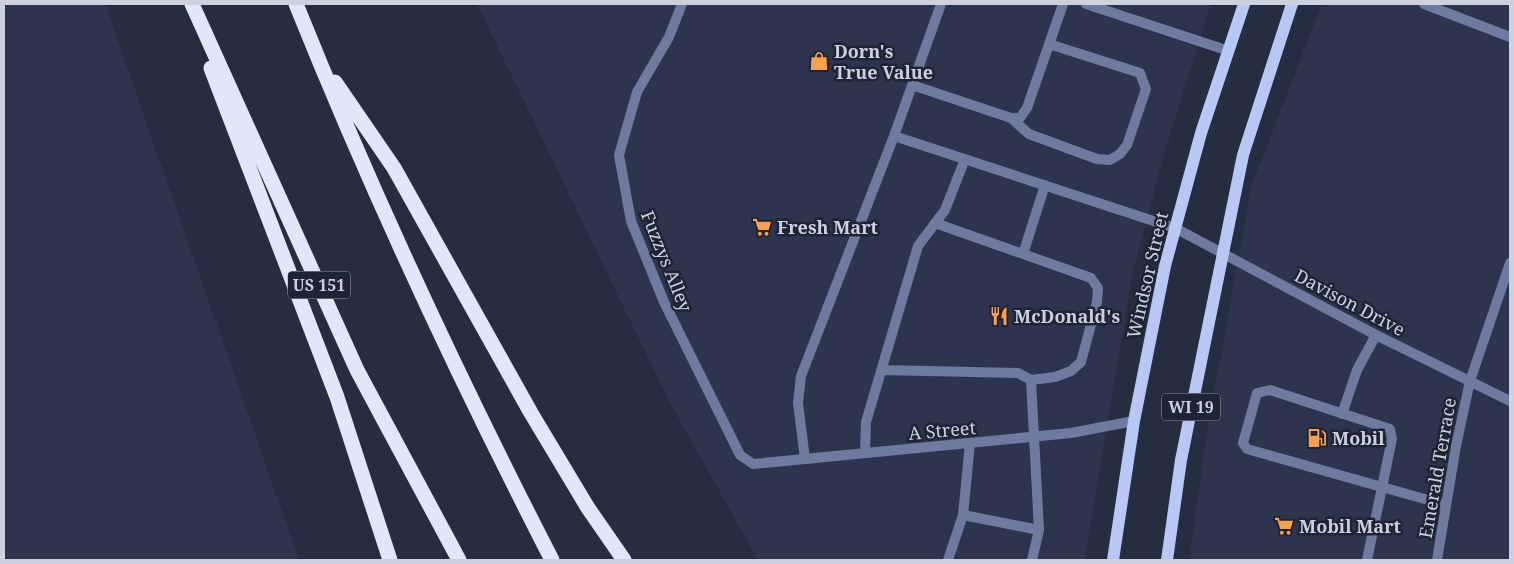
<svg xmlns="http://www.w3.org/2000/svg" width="1514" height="564" font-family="'Noto Serif',serif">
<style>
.built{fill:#2d344d}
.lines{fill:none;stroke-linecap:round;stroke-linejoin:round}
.lane{stroke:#6e7a9e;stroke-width:10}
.street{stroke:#6e7a9e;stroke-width:10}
.primary{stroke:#b8c7f4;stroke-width:12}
.highway{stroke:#e0e7f9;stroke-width:15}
.labels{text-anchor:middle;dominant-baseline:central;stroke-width:5;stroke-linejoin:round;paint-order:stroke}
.shield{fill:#1e2336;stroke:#989dab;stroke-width:1}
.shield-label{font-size:16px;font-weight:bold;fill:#cdd1dd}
.poi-label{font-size:18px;font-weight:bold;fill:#cdd1dd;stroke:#1e2336;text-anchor:start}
.street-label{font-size:18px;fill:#cdd1dd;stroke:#1e2336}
</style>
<rect width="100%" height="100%" fill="#272d40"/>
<path class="built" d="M4 4H105L299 560H4Z
M477 4H1211L1162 161 1132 275 1085 560H758L670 403Z
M1322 4H1510V560H1189L1206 437 1251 187Z"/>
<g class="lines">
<path class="lane" d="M1086 4 1229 51
M1424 4 1510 37
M912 85 1011 118H1020L1027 108 1063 4
M1011 118 1029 134 1097 159 1110 160 1120 154 1127 145 1146 89 1140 73 1049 44
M894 136 1175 228
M1023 254 1045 185
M882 370 1018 373 1031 380 1055 377 1071 371 1081 362 1097 302 1098 288 1091 278 935 223
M1031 380 1039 530 1032 560
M1470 381 1510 263
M1342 414 1357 370 1376 335
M865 453 866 422 918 246 945 210 965 159
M805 459 798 403 801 376 894 136 941 4
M963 515 1039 530
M948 560 963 515 970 443
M1367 560 1392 439 1390 429 1270 390 1257 393 1243 443 1247 449 1446 505"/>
<path class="street" d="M682 4 669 37 637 92 619 155 631 221 664 302 740 455 753 464 1071 433 1134 421
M1175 228 1376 335 1510 401
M1437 560 1456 446 1470 381"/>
<path class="primary" d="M1113 560 1134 421 1165 266 1201 133 1244 4
M1167 560 1181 460 1243 155 1292 4"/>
<path class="highway" d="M192 4 357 370 459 560
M296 4C372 193 459 379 552 560
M211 68 337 397 390 560
M335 82 394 168 531 413 588 508 624 560"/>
</g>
<defs>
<g id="shop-bare" transform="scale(1.5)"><path d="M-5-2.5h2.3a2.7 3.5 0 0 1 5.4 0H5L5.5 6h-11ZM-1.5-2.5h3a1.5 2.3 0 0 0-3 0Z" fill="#f9a04d" stroke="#1e2336" stroke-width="2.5" paint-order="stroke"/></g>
<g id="supermarket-bare" transform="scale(1.5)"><path d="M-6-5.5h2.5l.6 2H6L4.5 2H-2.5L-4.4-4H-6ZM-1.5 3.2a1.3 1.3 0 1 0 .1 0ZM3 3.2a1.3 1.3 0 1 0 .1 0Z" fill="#f9a04d" stroke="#1e2336" stroke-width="2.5" paint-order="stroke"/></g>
<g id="restaurant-bare" transform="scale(1.5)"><path d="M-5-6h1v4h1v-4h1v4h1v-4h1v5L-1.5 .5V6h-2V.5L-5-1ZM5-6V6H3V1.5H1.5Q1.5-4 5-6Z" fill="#f9a04d" stroke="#1e2336" stroke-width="2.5" paint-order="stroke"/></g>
<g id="fuel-bare" transform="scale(1.5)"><path d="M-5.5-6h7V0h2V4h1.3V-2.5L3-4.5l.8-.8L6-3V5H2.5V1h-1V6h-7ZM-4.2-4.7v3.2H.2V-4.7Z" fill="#f9a04d" stroke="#1e2336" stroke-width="2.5" paint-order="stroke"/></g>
</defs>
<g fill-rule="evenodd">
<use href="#shop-bare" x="819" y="61"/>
<use href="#supermarket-bare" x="762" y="227"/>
<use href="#restaurant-bare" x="999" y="316"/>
<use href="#fuel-bare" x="1317" y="438"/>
<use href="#supermarket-bare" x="1284" y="526"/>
</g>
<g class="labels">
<g class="shield">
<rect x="288" y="271.5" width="62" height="27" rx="4"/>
<rect x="1162" y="393.5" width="58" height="27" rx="4"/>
</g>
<g class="shield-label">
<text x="319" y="285">US 151</text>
<text x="1191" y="407">WI 19</text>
</g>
<g class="poi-label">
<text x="834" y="51">Dorn's<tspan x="834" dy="21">True Value</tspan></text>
<text x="777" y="227">Fresh Mart</text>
<text x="1014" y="316">McDonald's</text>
<text x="1332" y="438">Mobil</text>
<text x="1299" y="526">Mobil Mart</text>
</g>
<g class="street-label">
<text transform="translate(667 261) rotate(68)">Fuzzys Alley</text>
<text transform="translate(1147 275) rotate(-77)">Windsor Street</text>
<text transform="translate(1350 302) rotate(28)">Davison Drive</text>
<text transform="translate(942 430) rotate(-5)">A Street</text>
<text transform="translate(1437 468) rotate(-80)">Emerald Terrace</text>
</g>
</g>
<rect width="1514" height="564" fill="none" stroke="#cdd1dd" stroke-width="10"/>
</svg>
